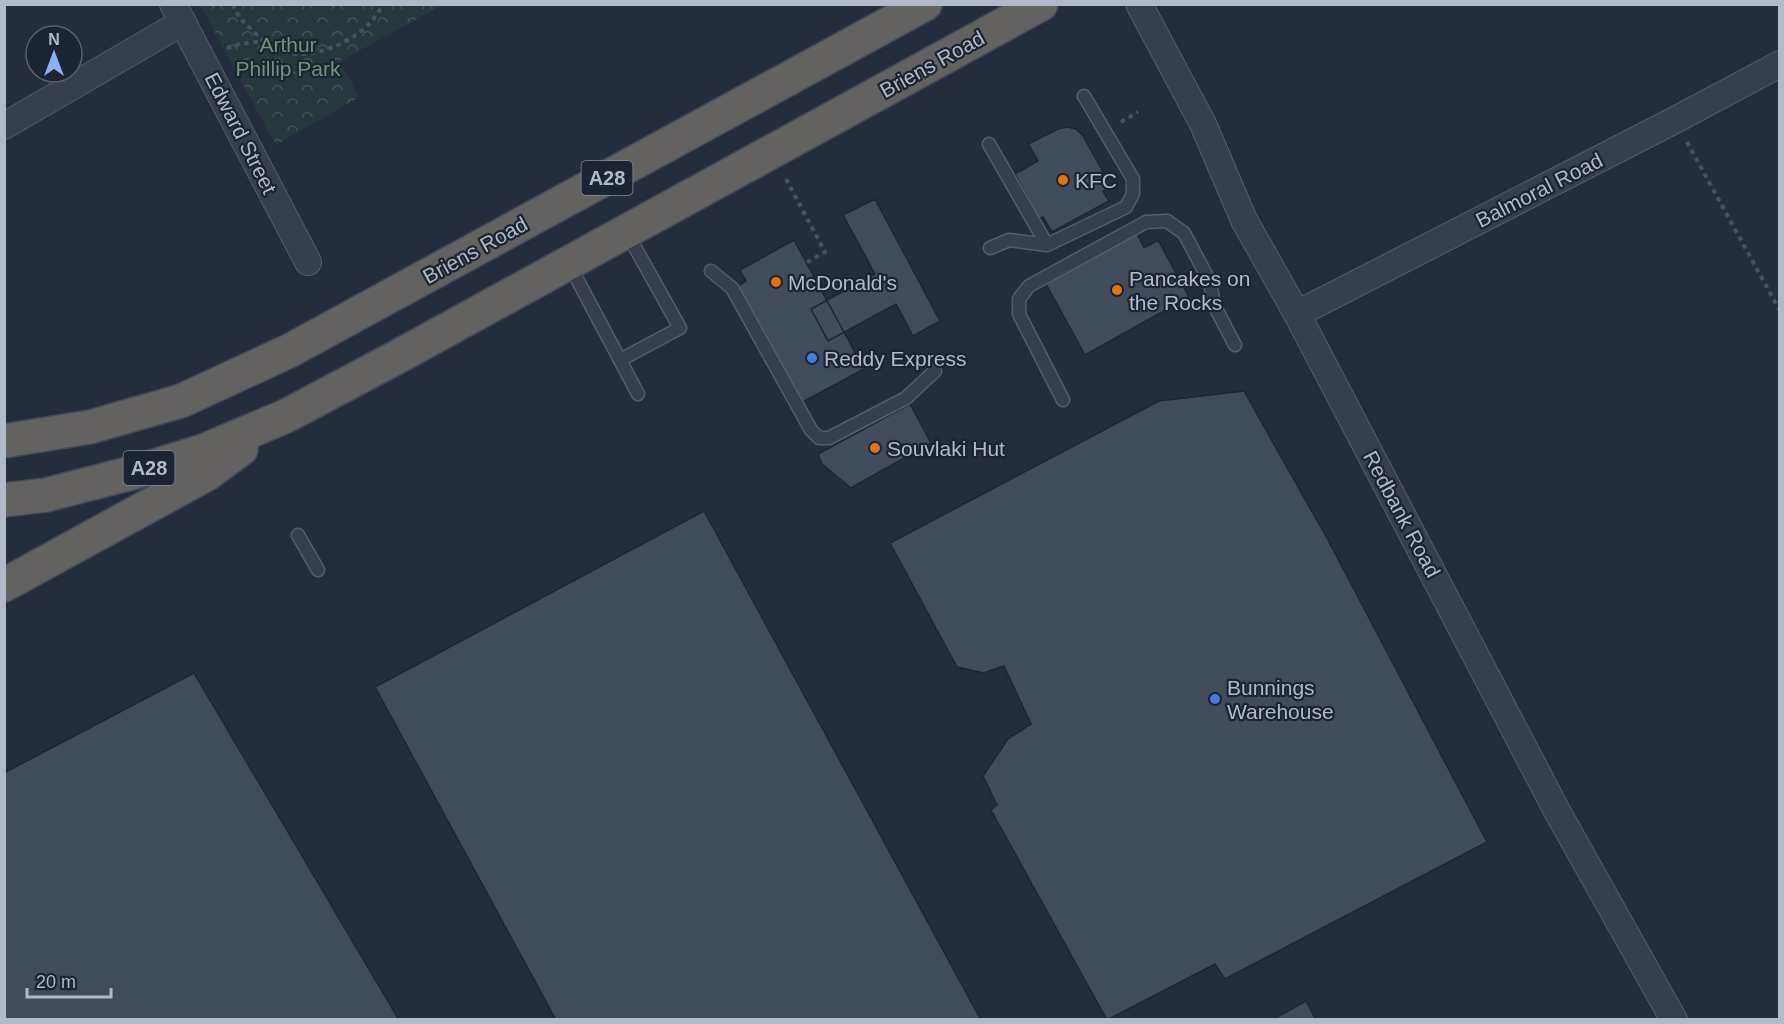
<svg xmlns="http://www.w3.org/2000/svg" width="1784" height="1024" font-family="Arial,sans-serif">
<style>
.park{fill:url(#park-crowns)}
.building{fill:#404b5b;stroke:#1e2633;stroke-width:1.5}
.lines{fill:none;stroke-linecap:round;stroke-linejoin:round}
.service-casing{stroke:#555d6a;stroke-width:15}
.minor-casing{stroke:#555d6a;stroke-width:28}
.trunk-casing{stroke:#424a57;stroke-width:36}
.path{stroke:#43565a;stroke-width:4;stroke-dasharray:4.5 4.5;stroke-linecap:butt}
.service{stroke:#373f4c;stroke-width:12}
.minor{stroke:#373f4c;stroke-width:26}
.trunk{stroke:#646260;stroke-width:33}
.food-dot{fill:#e8710a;stroke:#1c2431;stroke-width:2}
.shop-dot{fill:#3f7fe0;stroke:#1c2431;stroke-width:2}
.labels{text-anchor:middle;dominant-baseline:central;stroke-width:4.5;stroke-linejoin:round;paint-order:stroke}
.shield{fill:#1c2431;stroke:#868d9a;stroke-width:1.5}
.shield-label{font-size:20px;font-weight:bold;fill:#b3bac7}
.park-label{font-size:21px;fill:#6a9876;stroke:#1c2431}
.street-label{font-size:21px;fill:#b3bac7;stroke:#1c2431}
.poi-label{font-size:21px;fill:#b3bac7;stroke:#1c2431;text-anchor:start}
</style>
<defs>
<pattern id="park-crowns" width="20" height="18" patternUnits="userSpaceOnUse" patternTransform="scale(1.5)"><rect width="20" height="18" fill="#25393d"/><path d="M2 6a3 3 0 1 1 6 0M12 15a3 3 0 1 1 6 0" fill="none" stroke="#425458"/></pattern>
</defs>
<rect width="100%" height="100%" fill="#232d3c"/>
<path class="park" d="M200 5H443L340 61 359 97 276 145Z"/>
<path class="building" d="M1067 127 1076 129 1083 136 1111 186 1103 191 1109 201 1052 232 1043 217 1039 219 1015 174 1038 161 1028 144 1058 129Z
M875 199 940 321 913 336 896 304 828 341 811 309 875 274 843 215Z
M1137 233 1144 248 1158 240 1189 297 1085 355 1046 284Z
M794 240 864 369 801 403 738 286 746 281 740 270Z
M1244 391 1328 540 1487 842 1225 979 1215 964 1107 1020 991 810 997 805 983 776 1008 739 1031 724 1004 666 983 673 957 667 890 543 1159 401Z
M910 404 931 443 851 488 822 464 818 454Z
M704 511 981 1020H556L375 687Z
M194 673 399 1020H4V773Z
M1306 1001 1316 1020H1272Z"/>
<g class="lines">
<g class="service-casing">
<path id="service" d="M989 144 1047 245 1126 207 1133 194V179L1084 96
M627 233 680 328 620 360 638 394
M990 248 1009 240 1047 245
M569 264 620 360
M711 271 732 288 811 430 819 438H829L906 398 935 371
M1063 400 1019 314V299L1029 286 1146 222 1167 221 1184 233 1210 282 1214 305 1235 345
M298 535 318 570"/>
</g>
<g class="minor-casing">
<path id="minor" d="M173 4 308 262
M1139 4 1203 124 1244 220 1297 314 1557 811 1674 1020
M4 126 183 22
M1297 314 1675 120 1780 64"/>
</g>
<g class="trunk-casing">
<path id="trunk" d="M4 441 90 427 181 401 289 351 925 4
M4 500 46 495 139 471 203 451 286 416 399 356 1041 4
M4 585 207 474 241 449"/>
</g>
<path class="path" d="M233 4C237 17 246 24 255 33 261 38 266 45 273 48 304 64 347 46 370 23 375 18 379 10 384 4
M227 48 240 44 263 41
M1121 122 1138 112
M1687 142 1780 311
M786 179 825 252 806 263"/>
<use href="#service" class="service"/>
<use href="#minor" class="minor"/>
<use href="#trunk" class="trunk"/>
</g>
<g class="food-dot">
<circle cx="1063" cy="180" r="6"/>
<circle cx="776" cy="282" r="6"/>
<circle cx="1117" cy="290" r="6"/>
<circle cx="875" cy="448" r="6"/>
</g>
<g class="shop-dot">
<circle cx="812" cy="358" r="6"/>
<circle cx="1215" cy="699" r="6"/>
</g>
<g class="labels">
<g class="shield">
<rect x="581.5" y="161" width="51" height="34" rx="4.5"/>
<rect x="123.5" y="451" width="51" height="34" rx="4.5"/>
</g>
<g class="shield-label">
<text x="607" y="178">A28</text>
<text x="149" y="468">A28</text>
</g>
<g class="park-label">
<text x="288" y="44">Arthur<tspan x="288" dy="24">Phillip Park</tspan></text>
</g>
<g class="street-label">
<text transform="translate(932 64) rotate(-29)">Briens Road</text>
<text transform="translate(241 133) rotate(63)">Edward Street</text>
<text transform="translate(1539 190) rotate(-27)">Balmoral Road</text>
<text transform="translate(475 250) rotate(-29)">Briens Road</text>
<text transform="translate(1402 514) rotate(62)">Redbank Road</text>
</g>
<g class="poi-label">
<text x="1075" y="180">KFC</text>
<text x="1129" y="278">Pancakes on<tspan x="1129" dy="24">the Rocks</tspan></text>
<text x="788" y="282">McDonald's</text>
<text x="824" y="358">Reddy Express</text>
<text x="887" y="448">Souvlaki Hut</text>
<text x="1227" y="687">Bunnings<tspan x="1227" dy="24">Warehouse</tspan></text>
</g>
</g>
<rect width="1784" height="1024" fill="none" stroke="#b3bac7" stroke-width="12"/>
<g transform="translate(54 54)"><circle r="28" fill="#1c2431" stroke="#58606d" stroke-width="1.5"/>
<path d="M0-4.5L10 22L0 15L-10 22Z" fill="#8ab0f6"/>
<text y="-9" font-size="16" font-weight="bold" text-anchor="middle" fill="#b3bac7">N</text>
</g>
<path d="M27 988v9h84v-9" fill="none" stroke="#b3bac7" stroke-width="3"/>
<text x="36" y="988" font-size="18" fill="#b3bac7" stroke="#1c2431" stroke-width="4.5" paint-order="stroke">20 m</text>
</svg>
